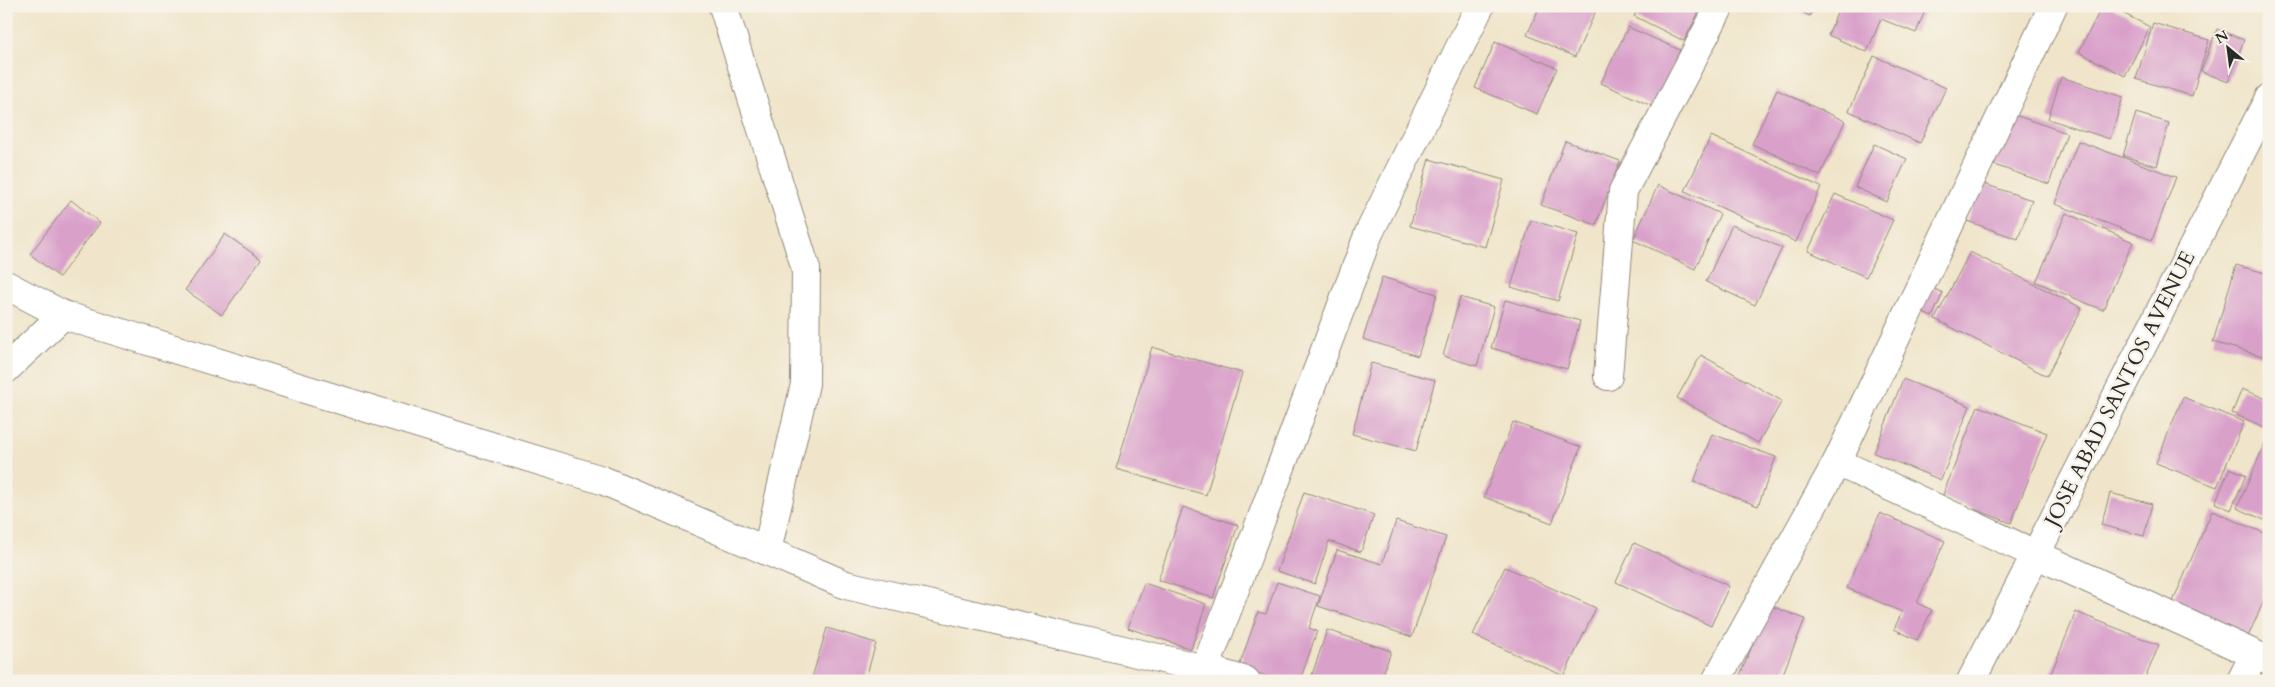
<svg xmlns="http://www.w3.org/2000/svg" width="2275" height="687" font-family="Cardo,serif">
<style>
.building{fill:#d9a0ca}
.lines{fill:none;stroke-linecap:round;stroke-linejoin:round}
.minor-casing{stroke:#8e887a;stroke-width:30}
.tertiary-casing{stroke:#8e887a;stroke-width:30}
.trunk-casing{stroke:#8e887a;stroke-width:30}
.minor{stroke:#fff;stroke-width:28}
.tertiary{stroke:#fff;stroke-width:28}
.trunk{stroke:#fff;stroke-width:28}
.labels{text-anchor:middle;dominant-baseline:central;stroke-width:5;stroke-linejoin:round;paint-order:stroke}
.street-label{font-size:21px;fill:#2b2b2b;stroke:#f7f3e8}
</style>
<rect width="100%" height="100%" fill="#f7f3e8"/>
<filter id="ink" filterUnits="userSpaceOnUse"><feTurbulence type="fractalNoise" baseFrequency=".02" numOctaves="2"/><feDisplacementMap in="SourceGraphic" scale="10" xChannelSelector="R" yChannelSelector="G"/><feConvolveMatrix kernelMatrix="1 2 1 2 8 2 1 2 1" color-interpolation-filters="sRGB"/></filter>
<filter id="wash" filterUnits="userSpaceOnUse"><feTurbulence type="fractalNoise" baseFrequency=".0096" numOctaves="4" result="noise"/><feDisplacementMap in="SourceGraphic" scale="20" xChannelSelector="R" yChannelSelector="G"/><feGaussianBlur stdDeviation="1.12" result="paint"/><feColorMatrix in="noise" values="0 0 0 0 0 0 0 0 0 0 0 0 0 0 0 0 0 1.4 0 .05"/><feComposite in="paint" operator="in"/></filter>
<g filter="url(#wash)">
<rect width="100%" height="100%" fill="#f0e5ca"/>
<g id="blocks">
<path class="building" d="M1540 6H1598L1575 57 1527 35Z
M1639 6H1702L1684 41 1634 16Z
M1788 6H1814L1810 16Z
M1840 6H1927L1916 33 1881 19 1867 52 1828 35Z
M2102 6H2109L2150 27 2125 76 2079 52Z
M2153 23 2209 40 2192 96 2136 79Z
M1628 27 1680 50 1654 107 1601 83Z
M2217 29 2244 40 2228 82 2201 71Z
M1495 42 1557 68 1537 114 1475 88Z
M1874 56 1946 88 1920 143 1849 111Z
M2061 77 2123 97 2110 139 2048 119Z
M1777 90 1845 121 1820 176 1752 144Z
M2136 113 2169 123 2157 166 2123 156Z
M2012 114 2067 133 2049 184 1994 165Z
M1711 136 1821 187 1796 242 1685 191Z
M1565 141 1620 161 1596 225 1541 205Z
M2078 141 2176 177 2152 240 2055 204Z
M1874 144 1907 159 1887 202 1855 187Z
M1429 159 1504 180 1485 247 1410 226Z
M1981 183 2032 200 2018 239 1967 221Z
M1658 185 1720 214 1695 269 1633 240Z
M1835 194 1893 220 1866 277 1808 251Z
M71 200 100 223 59 277 30 254Z
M2066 213 2133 242 2103 310 2036 282Z
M1531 220 1578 234 1558 301 1511 287Z
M1732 225 1782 248 1755 305 1706 282Z
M225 234 261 259 222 315 185 290Z
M1970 252 2082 308 2047 376 1935 319Z
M2236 265 2269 274V358L2213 342Z
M1382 277 1437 294 1418 356 1363 339Z
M1924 284 1943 293 1932 317 1912 308Z
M1460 297 1494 307 1477 366 1443 356Z
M1505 300 1580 321 1567 369 1491 348Z
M1152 347 1242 373 1206 495 1116 469Z
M1701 355 1782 401 1758 443 1677 398Z
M1371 363 1435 380 1416 451 1352 434Z
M1903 379 1970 406 1941 480 1874 453Z
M2242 389 2269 400V415L2264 427 2232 413Z
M2183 397 2244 422 2217 487 2156 463Z
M1978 406 2047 433 2011 523 1942 497Z
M1513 422 1581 447 1552 523 1484 497Z
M1712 434 1776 457 1758 506 1694 482Z
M2265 443 2269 444V522L2237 508Z
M2230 468 2246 475 2231 510 2215 503Z
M1304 492 1374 515 1361 552 1329 541 1315 584 1277 571Z
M2110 493 2152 504 2144 536 2101 525Z
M1183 507 1238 525 1213 598 1158 580Z
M2212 511 2269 535V589L2247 639 2171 606Z
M1880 513 1945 541 1917 603 1932 610 1917 640 1894 629 1902 612 1847 588Z
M1396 521 1446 537 1412 637 1318 606 1337 550 1382 564Z
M1634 543 1729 586 1711 626 1616 582Z
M1505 567 1596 608 1564 676 1473 635Z
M1277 582 1320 596 1309 628 1317 631 1300 681H1282L1239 667 1258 612 1266 614Z
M1144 583 1206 604 1191 649 1128 628Z
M1769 605 1805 619 1780 681H1755L1740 675Z
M2076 612 2159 645 2144 681H2048Z
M827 628 876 643 865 681H811Z
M1327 630 1391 651 1381 681H1310Z"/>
</g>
</g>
<g filter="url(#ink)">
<use href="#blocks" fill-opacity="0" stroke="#8e887a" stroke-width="1"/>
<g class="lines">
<g class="minor-casing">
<path id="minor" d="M723 6 806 269 805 384 767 551
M6 369 63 315
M1608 376 1623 191 1720 6
M1837 462 2053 6
M2035 554 2269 661
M1205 669 1369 233 1480 6
M2241 681 2254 655"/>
</g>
<g class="tertiary-casing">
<path id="tertiary" d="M6 285 63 315 602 480 846 585 1205 669 1246 681
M1716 681 1837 462 2035 554"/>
</g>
<g class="trunk-casing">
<path id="trunk" d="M1971 681 2269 98"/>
</g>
<use href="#minor" class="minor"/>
<use href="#tertiary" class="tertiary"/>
<use href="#trunk" class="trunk"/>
</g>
</g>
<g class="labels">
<g class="street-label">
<text transform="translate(2120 389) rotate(-63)">JOSE ABAD SANTOS AVENUE</text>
</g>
</g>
<rect width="2275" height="687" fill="none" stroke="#f7f3e8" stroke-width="25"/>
<g transform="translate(2228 48) rotate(331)" stroke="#f7f3e8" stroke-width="4" paint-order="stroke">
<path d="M0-4L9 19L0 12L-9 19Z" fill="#2b2b2b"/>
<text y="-8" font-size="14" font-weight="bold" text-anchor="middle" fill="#2b2b2b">N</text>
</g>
</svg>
